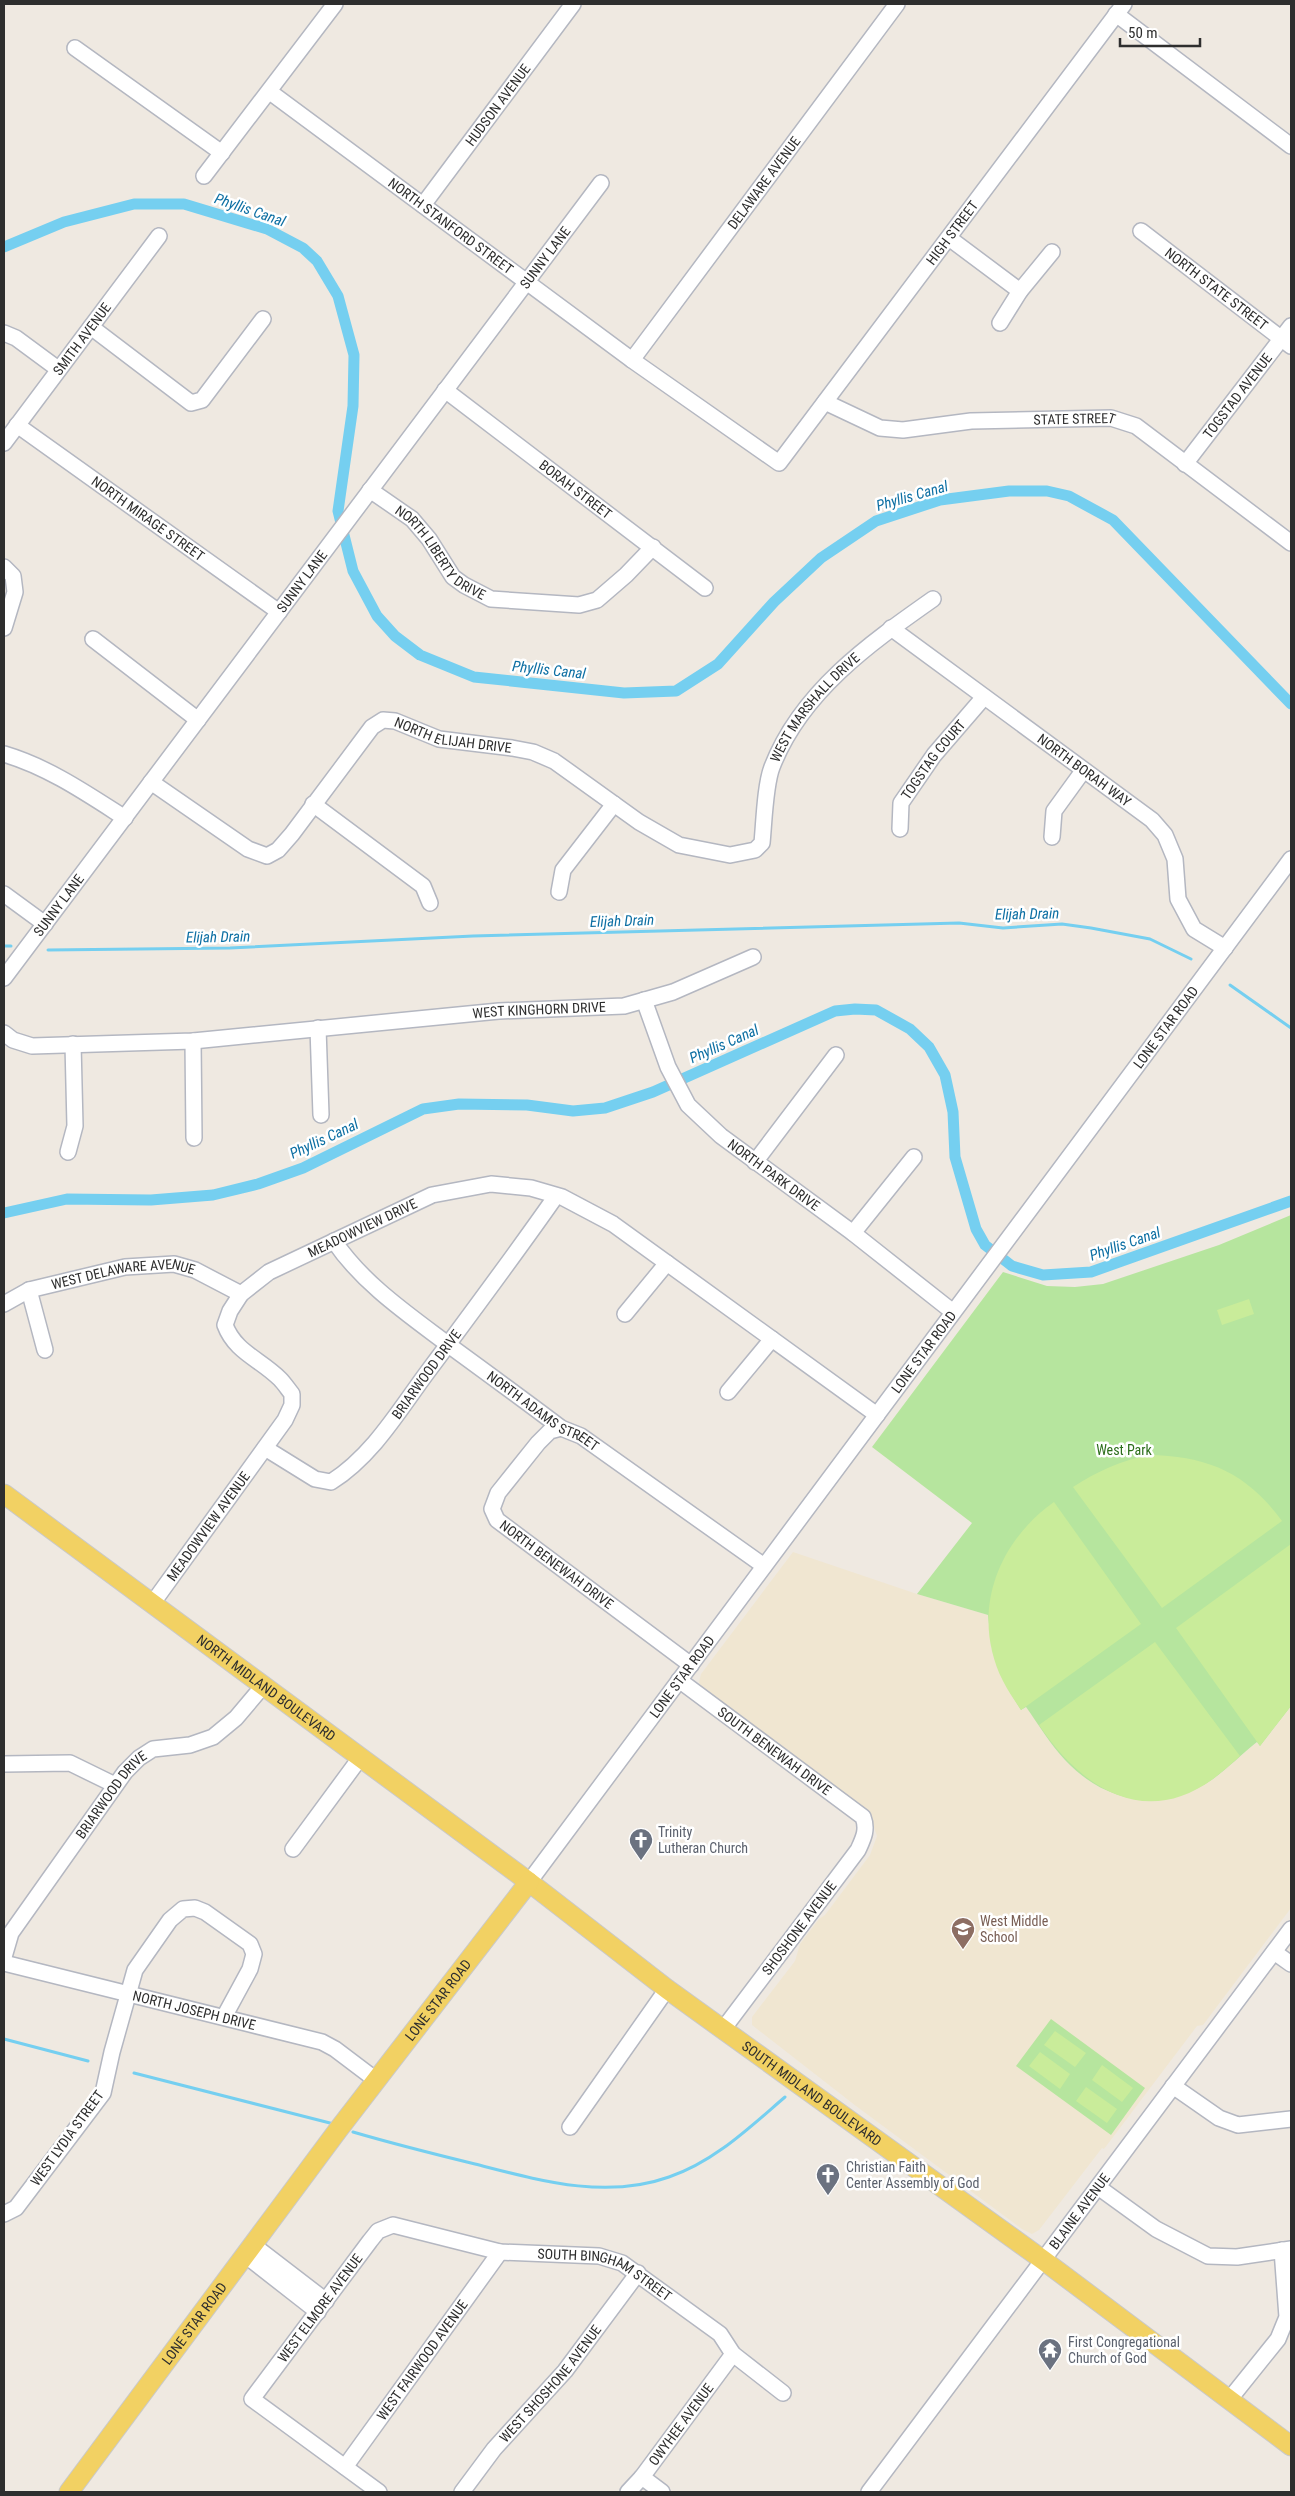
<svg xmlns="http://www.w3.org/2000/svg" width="1295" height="2496" font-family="'Roboto Condensed',sans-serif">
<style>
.education{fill:#f0e6d1}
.green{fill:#b6e59e}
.pitch{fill:#c9ec9a}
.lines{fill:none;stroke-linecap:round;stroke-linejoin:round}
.stream{stroke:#75cff0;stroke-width:3}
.canal{stroke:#75cff0;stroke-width:11}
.minor-casing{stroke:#b4b7c1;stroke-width:18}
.major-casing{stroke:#c9c9c9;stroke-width:21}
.minor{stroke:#fff;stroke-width:15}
.major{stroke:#f2d163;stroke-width:19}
.labels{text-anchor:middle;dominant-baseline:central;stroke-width:5;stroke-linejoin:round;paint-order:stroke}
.street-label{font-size:14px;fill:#2e2e2e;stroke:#fff}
.park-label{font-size:14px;fill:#2c6e1b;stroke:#fff}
.worship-label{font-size:14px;fill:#5b616d;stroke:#fff;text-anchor:start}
.education-label{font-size:14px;fill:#785e54;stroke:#fff;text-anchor:start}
.water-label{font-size:15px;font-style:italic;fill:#0d6fa3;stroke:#fff}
</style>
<rect width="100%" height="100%" fill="#efe9e1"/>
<path class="education" d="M793 1552 917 1594 988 1615 991 1648 1022 1710 1026 1707 1066 1761 1104 1789 1167 1799 1188 1791 1212 1780 1257 1742 1260 1746 1291 1706V1908L1203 2025 1197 2026 1104 2149 1102 2148 1039 2230 1032 2234 1022 2229 856 2106 752 2025V2017L795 1961 800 1944 819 1919 825 1915 870 1855 877 1836 870 1816 702 1690 699 1682 701 1674Z"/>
<path class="green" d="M1291 1215V1706L1260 1746 1257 1742C1242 1754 1228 1768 1213 1779 1162 1814 1105 1803 1065 1760 1050 1744 1039 1725 1026 1707L1021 1710C999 1675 992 1656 988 1615L917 1594 972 1523 872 1447 1003 1272 1047 1286 1075 1287 1103 1284 1219 1245Z
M1051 2019 1145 2088 1111 2135 1016 2066Z"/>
<path class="pitch" d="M1249 1299 1254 1314 1222 1325 1217 1310Z
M1149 1455C1208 1456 1247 1473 1282 1521L1162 1608 1073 1487C1098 1471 1120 1461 1149 1455Z
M1054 1502 1141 1624 1021 1710C1015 1701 1008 1691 1003 1681 970 1615 996 1543 1054 1502Z
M1291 1544V1706L1260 1746 1176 1628Z
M1155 1642 1240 1756C1231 1764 1222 1772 1213 1779 1143 1830 1080 1786 1039 1725Z
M1055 2031 1086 2053 1075 2067 1044 2045Z
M1040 2052 1070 2074 1060 2089 1029 2066Z
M1102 2065 1133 2088 1122 2102 1092 2080Z
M1086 2087 1117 2109 1107 2123 1076 2101Z"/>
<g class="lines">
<path class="stream" d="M4 946H11
M48 950 230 948 473 936 959 923 1003 928 1062 924 1091 928 1150 939 1191 959
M1230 985 1291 1028
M4 2039 88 2061
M134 2073 330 2123
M353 2132C394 2144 434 2154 475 2164 538 2180 605 2200 669 2177 714 2162 750 2127 785 2097"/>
<path class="canal" d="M4 247 64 222 134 204H184L267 229 303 248 317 261 338 296 354 355 353 406 338 511 353 571 377 616 395 636 420 655 474 677 624 693 676 691 718 664 774 602 821 558 876 521 940 500 1009 491H1047L1069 496 1113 520 1291 704
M4 1213 67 1199 151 1200 213 1195 258 1184 303 1168 423 1109 459 1104 527 1105 573 1111 605 1108 653 1092 835 1011 855 1009 876 1010 910 1029 929 1047 945 1075 953 1112 955 1157 976 1229 985 1245 1012 1266 1043 1275 1091 1272 1291 1201"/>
<g class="minor-casing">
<g id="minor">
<path d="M1116 14 1291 146"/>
<path d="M75 48 222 153"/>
<path id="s1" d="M270 92 632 360 779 463 1124 4"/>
<path d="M204 176 335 4"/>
<path id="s2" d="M423 205 573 4"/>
<path id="s3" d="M1141 231 1291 346"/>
<path d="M949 238 1020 291"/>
<path d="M1000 323 1020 291 1052 252"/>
<path d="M91 327 191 403 202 400 263 319"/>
<path d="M4 333 16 338 58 369"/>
<path id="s4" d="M632 360 897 4"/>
<path id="s5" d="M445 390 705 588"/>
<path id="s6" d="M825 402 880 428 903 430 971 421 1111 418 1136 426 1291 543"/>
<path id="s7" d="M17 425 279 612"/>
<path id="s8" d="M4 443 159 236"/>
<path id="s9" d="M1185 464 1291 326"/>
<path id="s10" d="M370 490 412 519 429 539 453 577 464 585 491 599 579 605 597 600 626 575 653 547"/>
<path d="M4 567 13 576 15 592 4 628"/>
<path id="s11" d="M891 628 1152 820 1165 835 1175 859 1178 899 1194 929 1225 948"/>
<path d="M93 639 198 720"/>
<path d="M4 754C48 767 86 793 125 818"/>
<path id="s12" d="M151 782 248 849 267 856 278 850 292 834 372 727 383 720 395 721 439 739 512 748 533 752 554 761 639 822 679 845 730 855 755 850 762 843C764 823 765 785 772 767 801 692 869 644 933 599"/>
<path d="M313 804 423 886 430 903"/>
<path id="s13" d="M900 829 901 803 934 755 984 697"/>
<path d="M1052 837 1054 811 1083 771"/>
<path d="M559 892 563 870 614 804"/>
<path d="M4 894 45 924"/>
<path id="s14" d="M4 978 601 183"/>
<path id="s15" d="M644 1000 668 1067 688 1105 721 1136 853 1233 953 1312"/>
<path d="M318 1028 321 1115"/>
<path id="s16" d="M4 1033 13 1040 32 1046 193 1041 499 1011 624 1006 673 992 753 957"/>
<path d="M193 1041 194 1138"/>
<path d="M68 1152 75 1126 73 1044"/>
<path d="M755 1162 836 1055"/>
<path d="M853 1233 914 1157"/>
<path id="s17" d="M334 1241C363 1284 409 1315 450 1346 487 1373 524 1400 561 1428L581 1436 764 1566"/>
<path d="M29 1290 45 1350"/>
<path id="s18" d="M4 1304 29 1290 125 1267 174 1264 195 1270 241 1294"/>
<path d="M625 1314 667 1263"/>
<path d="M728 1392 772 1339"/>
<path id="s19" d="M561 1428 550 1431 538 1443 498 1493 492 1509 497 1520 691 1665"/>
<path id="s20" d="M265 1448 315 1479 331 1482C372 1456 398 1412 426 1374 470 1315 514 1256 556 1196"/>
<path id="s21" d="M152 1604 285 1420 292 1405V1394C288 1389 284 1383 280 1379 260 1359 235 1352 225 1325L230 1311 241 1294 269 1272 432 1195 491 1184 531 1188 562 1197 613 1224 877 1415"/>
<path id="s22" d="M679 1680 863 1817C868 1830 863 1839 858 1850L724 2028"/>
<path d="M4 1764 70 1763 115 1785"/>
<path d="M293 1849 360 1758"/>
<path id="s23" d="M529 1882 1291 859"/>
<path d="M1274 1952 1291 1964"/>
<path id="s24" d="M4 1957 11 1933 125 1772 139 1758 153 1749 190 1745 213 1737 236 1718 263 1686"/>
<path id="s25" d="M4 1963 322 2042 335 2049 376 2080"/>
<path d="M1173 2086 1219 2118 1238 2125 1291 2119"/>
<path d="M570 2127 667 1989"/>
<path d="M1098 2187 1156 2229 1208 2256 1237 2257 1291 2249"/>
<path d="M4 2214 16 2208 103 2093 112 2052 135 1970 170 1920 183 1909 195 1908 205 1912 250 1944 254 1954 250 1969 224 2017"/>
<path d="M253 2245 326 2301"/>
<path d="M245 2255 318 2312"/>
<path d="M1229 2400 1278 2339 1287 2317 1282 2250"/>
<path id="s26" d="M345 2467 500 2252"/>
<path d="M642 2477 662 2492"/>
<path id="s27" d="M379 2492 252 2399 370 2241 378 2231 393 2225 500 2252 599 2256 622 2263 720 2334 733 2354 783 2393"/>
<path id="s28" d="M462 2492 494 2449 565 2371 638 2273"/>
<path id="s29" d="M628 2492 642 2477 733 2354"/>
<path id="s30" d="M869 2492 1291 1929"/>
</g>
</g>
<g class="major-casing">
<g id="major">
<path id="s31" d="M4 1494 529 1882 667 1989 1043 2260 1291 2446"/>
<path id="s32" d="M69 2492 338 2130 529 1882"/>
</g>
</g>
<use href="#minor" class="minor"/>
<use href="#major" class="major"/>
</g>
<defs>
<g id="church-pin" transform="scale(1.25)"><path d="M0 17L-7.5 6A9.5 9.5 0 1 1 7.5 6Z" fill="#6b7280" stroke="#fff"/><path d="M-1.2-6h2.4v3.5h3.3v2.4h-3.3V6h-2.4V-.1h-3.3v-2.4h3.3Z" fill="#fff"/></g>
<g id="school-pin" transform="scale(1.25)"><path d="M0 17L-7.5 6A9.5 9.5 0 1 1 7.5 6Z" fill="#8d6e63" stroke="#fff"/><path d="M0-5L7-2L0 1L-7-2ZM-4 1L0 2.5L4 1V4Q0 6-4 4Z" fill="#fff"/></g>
<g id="temple-pin" transform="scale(1.25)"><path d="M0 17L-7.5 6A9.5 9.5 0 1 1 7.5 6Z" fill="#6b7280" stroke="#fff"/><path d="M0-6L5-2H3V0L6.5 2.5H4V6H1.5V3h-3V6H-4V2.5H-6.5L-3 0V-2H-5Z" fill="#fff"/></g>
</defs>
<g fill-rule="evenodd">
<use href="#church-pin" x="641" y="1840"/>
<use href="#school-pin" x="963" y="1929"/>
<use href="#church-pin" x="828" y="2175"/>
<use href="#temple-pin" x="1050" y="2350"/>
</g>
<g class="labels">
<g class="street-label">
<text stroke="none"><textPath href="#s2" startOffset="125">HUDSON AVENUE</textPath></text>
<text stroke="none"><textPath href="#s4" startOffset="221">DELAWARE AVENUE</textPath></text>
<text stroke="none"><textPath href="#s1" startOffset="225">NORTH STANFORD STREET</textPath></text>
<text stroke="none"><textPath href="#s1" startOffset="918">HIGH STREET</textPath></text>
<text stroke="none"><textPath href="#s14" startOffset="901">SUNNY LANE</textPath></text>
<text stroke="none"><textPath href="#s3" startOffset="95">NORTH STATE STREET</textPath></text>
<text stroke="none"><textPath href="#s8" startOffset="130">SMITH AVENUE</textPath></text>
<text stroke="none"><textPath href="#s9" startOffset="86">TOGSTAD AVENUE</textPath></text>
<text stroke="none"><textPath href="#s6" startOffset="256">STATE STREET</textPath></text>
<text stroke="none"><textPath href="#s5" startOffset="164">BORAH STREET</textPath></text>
<text stroke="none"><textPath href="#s7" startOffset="161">NORTH MIRAGE STREET</textPath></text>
<text stroke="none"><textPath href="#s10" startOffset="96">NORTH LIBERTY DRIVE</textPath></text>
<text stroke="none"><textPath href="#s14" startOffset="496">SUNNY LANE</textPath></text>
<text stroke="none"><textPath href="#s12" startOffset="885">WEST MARSHALL DRIVE</textPath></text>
<text stroke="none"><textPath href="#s12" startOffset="391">NORTH ELIJAH DRIVE</textPath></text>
<text stroke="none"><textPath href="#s13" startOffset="80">TOGSTAG COURT</textPath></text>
<text stroke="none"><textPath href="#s11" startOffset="240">NORTH BORAH WAY</textPath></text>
<text stroke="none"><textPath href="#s14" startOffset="91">SUNNY LANE</textPath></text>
<text stroke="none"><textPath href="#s16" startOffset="540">WEST KINGHORN DRIVE</textPath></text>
<text stroke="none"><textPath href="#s23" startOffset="1066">LONE STAR ROAD</textPath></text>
<text stroke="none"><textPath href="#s15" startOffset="225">NORTH PARK DRIVE</textPath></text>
<text stroke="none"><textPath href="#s21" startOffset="526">MEADOWVIEW DRIVE</textPath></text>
<text stroke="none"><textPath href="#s18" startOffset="125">WEST DELAWARE AVENUE</textPath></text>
<text stroke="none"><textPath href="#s23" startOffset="661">LONE STAR ROAD</textPath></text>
<text stroke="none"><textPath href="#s20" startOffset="220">BRIARWOOD DRIVE</textPath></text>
<text stroke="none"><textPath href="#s17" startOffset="271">NORTH ADAMS STREET</textPath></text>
<text stroke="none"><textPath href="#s21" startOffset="96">MEADOWVIEW AVENUE</textPath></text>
<text stroke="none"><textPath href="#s19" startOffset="196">NORTH BENEWAH DRIVE</textPath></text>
<text stroke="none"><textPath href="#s23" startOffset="256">LONE STAR ROAD</textPath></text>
<text stroke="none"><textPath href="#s31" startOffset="326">NORTH MIDLAND BOULEVARD</textPath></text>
<text stroke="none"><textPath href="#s22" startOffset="119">SOUTH BENEWAH DRIVE</textPath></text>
<text stroke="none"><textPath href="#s24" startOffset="196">BRIARWOOD DRIVE</textPath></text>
<text transform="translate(799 1928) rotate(-53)">SHOSHONE AVENUE</text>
<text stroke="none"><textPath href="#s32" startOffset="615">LONE STAR ROAD</textPath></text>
<text stroke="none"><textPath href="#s25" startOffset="196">NORTH JOSEPH DRIVE</textPath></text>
<text stroke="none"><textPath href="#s31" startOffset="1006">SOUTH MIDLAND BOULEVARD</textPath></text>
<text transform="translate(67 2138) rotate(-54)">WEST LYDIA STREET</text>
<text stroke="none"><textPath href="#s30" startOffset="351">BLAINE AVENUE</textPath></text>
<text stroke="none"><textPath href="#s27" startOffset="604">SOUTH BINGHAM STREET</textPath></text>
<text stroke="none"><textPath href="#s27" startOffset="271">WEST ELMORE AVENUE</textPath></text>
<text stroke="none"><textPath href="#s32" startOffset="210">LONE STAR ROAD</textPath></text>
<text stroke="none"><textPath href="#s26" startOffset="132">WEST FAIRWOOD AVENUE</textPath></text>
<text stroke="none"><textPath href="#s28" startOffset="140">WEST SHOSHONE AVENUE</textPath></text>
<text stroke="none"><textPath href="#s29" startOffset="86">OWYHEE AVENUE</textPath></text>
</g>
<g class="park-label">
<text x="1124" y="1450">West Park</text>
</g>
<g class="worship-label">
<text x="658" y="1832">Trinity<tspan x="658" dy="16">Lutheran Church</tspan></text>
<text x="846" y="2167">Christian Faith<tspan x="846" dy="16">Center Assembly of God</tspan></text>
<text x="1068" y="2342">First Congregational<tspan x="1068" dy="16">Church of God</tspan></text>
</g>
<g class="education-label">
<text x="980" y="1921">West Middle<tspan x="980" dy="16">School</tspan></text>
</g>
<g class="water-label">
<text transform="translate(250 210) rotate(19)">Phyllis Canal</text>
<text transform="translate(912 496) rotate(-16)">Phyllis Canal</text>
<text transform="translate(549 670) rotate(6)">Phyllis Canal</text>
<text transform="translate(1027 914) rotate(-1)">Elijah Drain</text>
<text transform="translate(622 921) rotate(-2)">Elijah Drain</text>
<text transform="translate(218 937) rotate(-1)">Elijah Drain</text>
<text transform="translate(724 1044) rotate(-24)">Phyllis Canal</text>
<text transform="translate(324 1139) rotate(-25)">Phyllis Canal</text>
<text transform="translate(1125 1244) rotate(-19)">Phyllis Canal</text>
</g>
</g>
<rect width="1295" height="2496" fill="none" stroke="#2e2e2e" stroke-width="10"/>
<path d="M1120 38v8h80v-8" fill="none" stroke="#2e2e2e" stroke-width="2.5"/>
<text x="1128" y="38" font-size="15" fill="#2e2e2e" stroke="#ffffff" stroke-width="4" paint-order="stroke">50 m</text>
</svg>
